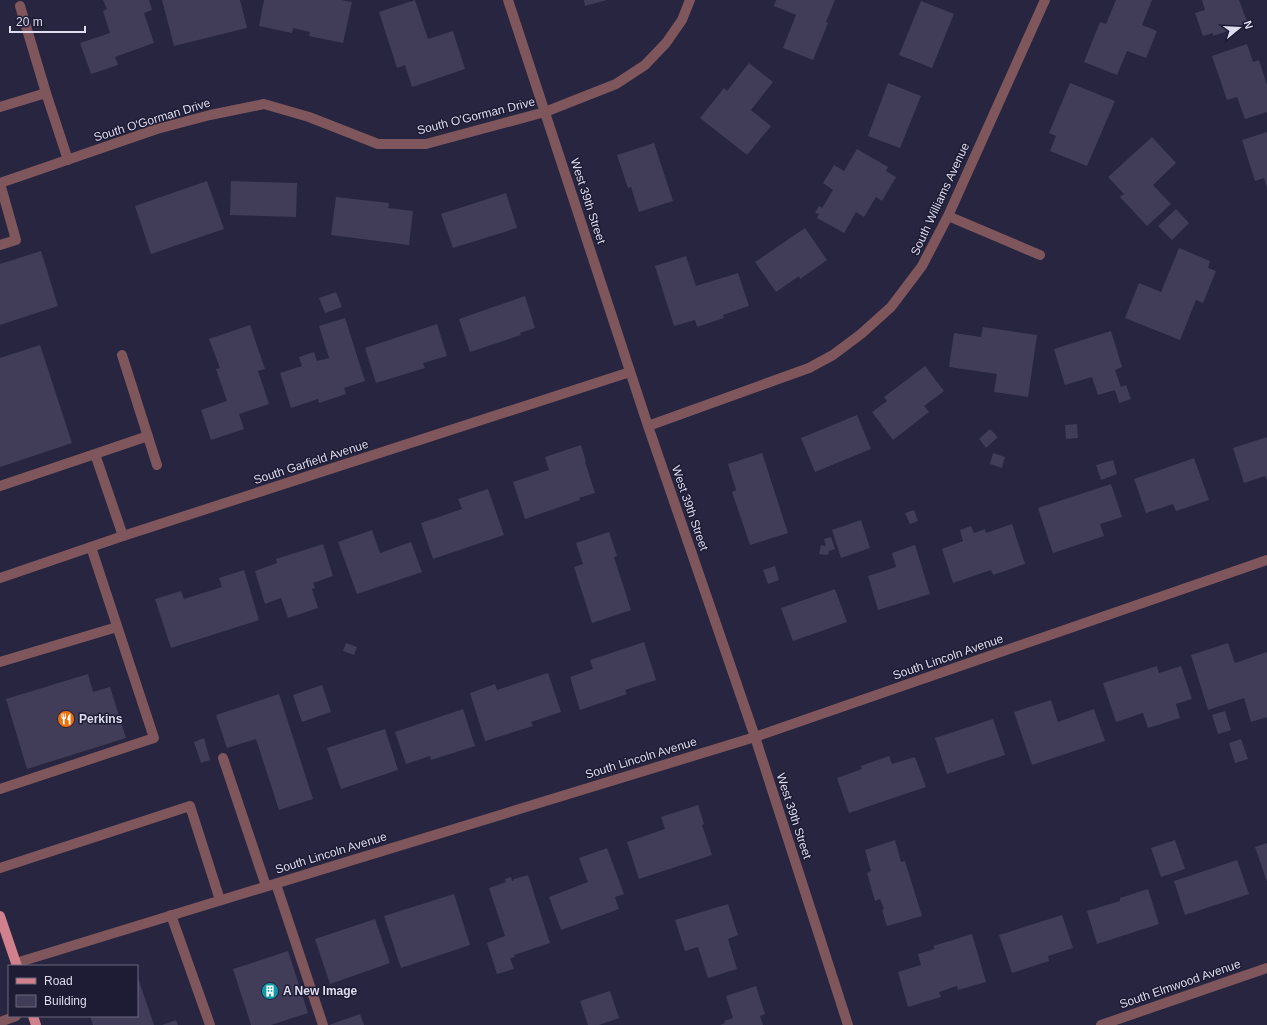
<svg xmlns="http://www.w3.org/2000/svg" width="1267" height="1025" font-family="Helvetica,sans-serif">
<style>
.building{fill:#413d59}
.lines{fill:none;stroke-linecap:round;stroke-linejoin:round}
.lane{stroke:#7e565b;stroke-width:10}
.street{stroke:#7e565b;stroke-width:10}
.primary{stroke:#d1808d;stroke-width:10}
.labels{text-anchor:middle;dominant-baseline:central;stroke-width:3;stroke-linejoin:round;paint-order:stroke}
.street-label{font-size:12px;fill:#ddddef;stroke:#1e1b35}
.poi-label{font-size:12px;font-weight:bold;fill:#ddddef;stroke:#1e1b35;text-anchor:start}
</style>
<rect width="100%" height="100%" fill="#27253f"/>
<path class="building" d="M103 0H149L152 10 144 13 154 43 115 57 118 65 91 74 80 43 110 33 103 11 107 9Z
M162 0H240L247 28 174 46Z
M264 0H341L352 2 343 43 309 36 310 32 293 28 292 33 259 26Z
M415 0 428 39 453 31 465 69 412 87 405 65 397 68 379 12Z
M584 0H607L585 6Z
M776 0H835L826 22 828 23 813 60 783 48 796 15 774 6Z
M1116 0H1152L1142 25 1157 31 1146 58 1127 51 1117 75 1084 62 1100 22 1106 24Z
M1202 0H1239L1248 24 1213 36V33L1203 36 1195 13 1205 10Z
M921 1 954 14 932 68 899 55Z
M1247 44 1253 62 1259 60 1267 85V112L1245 119 1237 97 1227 100 1212 56Z
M749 63 773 82 751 110 771 126 747 155 700 118 724 88 727 91Z
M888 83 921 96 900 148 868 136Z
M1070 83 1115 101 1087 166 1050 151 1056 136 1049 133Z
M1267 132V188L1264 178 1255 181 1242 140Z
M1152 137 1176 163 1153 185 1171 204 1147 226 1120 197 1124 194 1108 177Z
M654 143 673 201 639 212 631 187 628 188 617 155Z
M857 149 888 167 886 171 896 177 882 201 876 197 864 217 856 212 844 233 817 218 819 214 815 213 819 206 822 208 833 190 823 183 834 165 844 171Z
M207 181 224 229 151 254 135 206Z
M231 181 297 183 296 217 230 215Z
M506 193 517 228 453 248 441 214Z
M336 197 389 203 388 208 413 211 409 245 331 235Z
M1176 209 1189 223 1172 240 1158 226Z
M805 228 827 260 800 279 799 276 776 292 755 262Z
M1179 248 1210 261 1208 268 1216 271 1203 303 1196 300 1180 340 1125 318 1139 283 1161 292Z
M41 251 58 306 0 325V264Z
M686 256 696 286 738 273 749 306 723 315 724 318 697 327 695 320 674 326 655 266Z
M336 292 342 307 325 313 319 298Z
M525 296 535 328 520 333 521 335 470 352 459 319Z
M345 318 365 381 344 388 346 394 319 403 318 399 291 408 280 373 302 366 299 357 314 352 317 361 329 358 319 326Z
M437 324 447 356 423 363 425 368 376 383 365 348Z
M250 325 265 369 258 371 269 404 239 414 244 429 211 440 201 410 227 401 216 369 220 368 209 339Z
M983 327 1037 335 1028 397 994 392 997 374 949 367 954 333 981 337Z
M1111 331 1122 367 1115 370 1121 387 1126 385 1131 399 1119 403 1115 390 1098 395 1092 377 1065 385 1054 349Z
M40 345 72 443 0 467V358Z
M925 366 944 391 924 406 929 412 893 440 872 412 887 401 884 397Z
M857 415 871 449 815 472 801 438Z
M1077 424 1078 438 1066 439 1065 425Z
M990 429 998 437 986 448 979 439Z
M1267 437V480L1265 476 1244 483 1233 448Z
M581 445 586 462H585L595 493 579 498 580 500 525 519 513 482 549 470 545 457Z
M762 453 788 533 750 545 732 492 736 490 728 464Z
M993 453 1005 457 1002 468 990 464Z
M1194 458 1209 500 1176 511 1173 504 1146 513 1134 479Z
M1113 460 1117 474 1101 480 1096 465Z
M1111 484 1122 517 1100 524 1104 536 1053 553 1038 508Z
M488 489 504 535 433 559 421 523 462 509 458 499Z
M914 510 918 521 910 524 905 513Z
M861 520 870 548 841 558 832 530Z
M1012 524 1025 564 993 575 991 570 953 583 942 549 963 541 960 530 971 526 974 533 985 529 986 533Z
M372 530 380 553 411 542 422 572 357 594 338 542Z
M609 532 617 556 614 557 631 610 592 623 574 567 583 564 576 543Z
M831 537 835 549 829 551 828 555 819 554 821 545 826 546 824 539Z
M323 544 333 576 313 583 315 588 312 589 318 608 288 618 281 598 265 604 255 571 277 563 276 559Z
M915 545 930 594 878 610 868 576 896 567 892 553Z
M775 566 779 580 768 584 763 570Z
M244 570 259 620 171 648 155 599 181 591 184 599 222 587 219 578Z
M835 589 847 622 793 641 781 608Z
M644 642 656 680 625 690 627 694 580 710 570 677 593 669 590 660Z
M346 643 357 647 354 655 343 651Z
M1228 643 1235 663 1267 652V717L1251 722 1244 698 1208 710 1191 655Z
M1157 666 1159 673 1181 666 1192 699 1176 704 1180 718 1148 728 1143 713 1116 722 1103 683Z
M548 673 561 712 531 722 533 726 485 741 470 693 495 684 497 690Z
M88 674 93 692 110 687 126 738 27 769 6 699Z
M322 685 331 712 302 722 293 695Z
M279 694 313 799 279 810 256 739 227 748 216 715Z
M1051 700 1058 722 1094 709 1105 741 1032 765 1014 712Z
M463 709 475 746 431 760 430 756 406 764 395 732Z
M1225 711 1231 730 1218 734 1212 715Z
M993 719 1005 755 947 774 935 738Z
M385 729 398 770 341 789 327 748Z
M204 738 210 760 201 763 194 742Z
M1241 739 1248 759 1235 763 1229 743Z
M889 756 892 764 915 757 926 787 849 813 837 778 862 769 861 766Z
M698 805 704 824 702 825 712 855 639 879 627 842 665 829 661 817Z
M895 840 901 862 905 861 922 916 887 926 882 910 884 909 880 899 875 901 867 873 871 871 865 850Z
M1175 840 1185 869 1161 877 1151 848Z
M1267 843V882L1255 847Z
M607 848 624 894 615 897 619 909 561 930 549 897 588 882 579 858Z
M1237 860 1249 894 1185 915 1174 881Z
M528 875 550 943 514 955 515 957 510 958 514 969 497 974 487 943 505 936 489 888 506 882 505 879 511 877 512 881 514 880V879Z
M1148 889 1159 924 1097 944 1087 911 1120 901V898Z
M454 894 470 945 401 968 384 916Z
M728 904 738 935 728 939 737 969 708 978 698 947 685 951 675 920Z
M1062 915 1073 948 1048 956 1049 961 1012 973 999 935Z
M375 919 390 963 330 984 315 939Z
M972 934 986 982 958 990 957 986 939 992 941 997 908 1007 898 972 921 965 918 954 935 949 933 946Z
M288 951 308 1013 271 1025H251L233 969Z
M137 975 154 1025H93L90 1016H137Z
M756 986 765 1014 760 1016 763 1025H720L725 1023 724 1021 733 1018 726 996Z
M610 991 619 1018 599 1025H588L580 1001Z
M360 1014 364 1025H329Z
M176 1020 178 1025H162Z"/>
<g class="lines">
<path class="lane" d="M20 6 46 93
M0 107 46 93 68 160
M0 245 16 240 0 183
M122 355 157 465
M95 454 148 436
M0 486 95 454 123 536
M0 662 117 627
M223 758 266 886
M0 789 154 738 91 547
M0 868 190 806 220 900
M276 884 323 1025
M171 915 210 1025
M0 1022 16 1016"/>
<path class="street" d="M508 0 648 426 755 737 848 1025
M0 183 157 129 210 115 264 104 309 117 378 144H426L545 112 616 84 645 65 666 43 682 20 690 0
M948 216 1040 255
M648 426 809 368 833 355 861 334 891 307 922 266 948 216 1045 0
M0 578 123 536 630 372
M16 963 755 737 1267 560
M1101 1025 1267 968"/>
<path class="primary" d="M0 916 17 966
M33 1016 36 1025"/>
</g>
<defs>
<g id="restaurant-disc" transform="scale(0.9)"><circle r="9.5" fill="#e8710a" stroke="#1e1b35"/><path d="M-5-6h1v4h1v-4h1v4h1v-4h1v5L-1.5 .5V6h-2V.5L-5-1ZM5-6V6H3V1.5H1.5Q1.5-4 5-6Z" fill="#fff"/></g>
<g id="building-disc" transform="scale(0.9)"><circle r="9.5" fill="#0f9aa8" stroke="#1e1b35"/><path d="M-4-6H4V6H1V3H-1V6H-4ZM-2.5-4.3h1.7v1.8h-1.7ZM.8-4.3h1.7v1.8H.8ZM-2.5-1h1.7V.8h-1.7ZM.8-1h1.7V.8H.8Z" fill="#fff"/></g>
</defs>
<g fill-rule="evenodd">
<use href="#restaurant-disc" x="66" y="719"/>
<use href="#building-disc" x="270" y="991"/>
</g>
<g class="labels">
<g class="street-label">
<text transform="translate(476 116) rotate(-14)">South O'Gorman Drive</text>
<text transform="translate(152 120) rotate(-17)">South O'Gorman Drive</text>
<text transform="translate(940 199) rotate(-65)">South Williams Avenue</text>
<text transform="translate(588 201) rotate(72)">West 39th Street</text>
<text transform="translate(311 462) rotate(-18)">South Garfield Avenue</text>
<text transform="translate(690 508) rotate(71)">West 39th Street</text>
<text transform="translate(948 657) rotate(-19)">South Lincoln Avenue</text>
<text transform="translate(641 758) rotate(-17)">South Lincoln Avenue</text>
<text transform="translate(794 816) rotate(72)">West 39th Street</text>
<text transform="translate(331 853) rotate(-17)">South Lincoln Avenue</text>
<text transform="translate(1180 984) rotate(-19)">South Elmwood Avenue</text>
</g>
<g class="poi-label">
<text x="79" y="719">Perkins</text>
<text x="283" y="991">A New Image</text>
</g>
</g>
<rect x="8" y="965" width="130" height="52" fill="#1e1b35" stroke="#6a697f"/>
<rect x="16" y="978" width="20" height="6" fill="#d1808d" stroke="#6a697f"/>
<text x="44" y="985" font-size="12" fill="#ddddef">Road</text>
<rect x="16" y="995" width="20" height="12" fill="#413d59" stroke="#6a697f"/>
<text x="44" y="1005" font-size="12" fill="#ddddef">Building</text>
<g transform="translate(1239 28) rotate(72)" stroke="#1e1b35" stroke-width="3" paint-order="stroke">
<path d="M0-3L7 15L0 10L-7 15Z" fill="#ddddef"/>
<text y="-6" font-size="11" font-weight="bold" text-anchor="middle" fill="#ddddef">N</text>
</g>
<path d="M10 26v6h75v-6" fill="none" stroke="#ddddef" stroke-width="2"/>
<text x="16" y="26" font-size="12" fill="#ddddef" stroke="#1e1b35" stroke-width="3" paint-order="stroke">20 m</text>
</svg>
